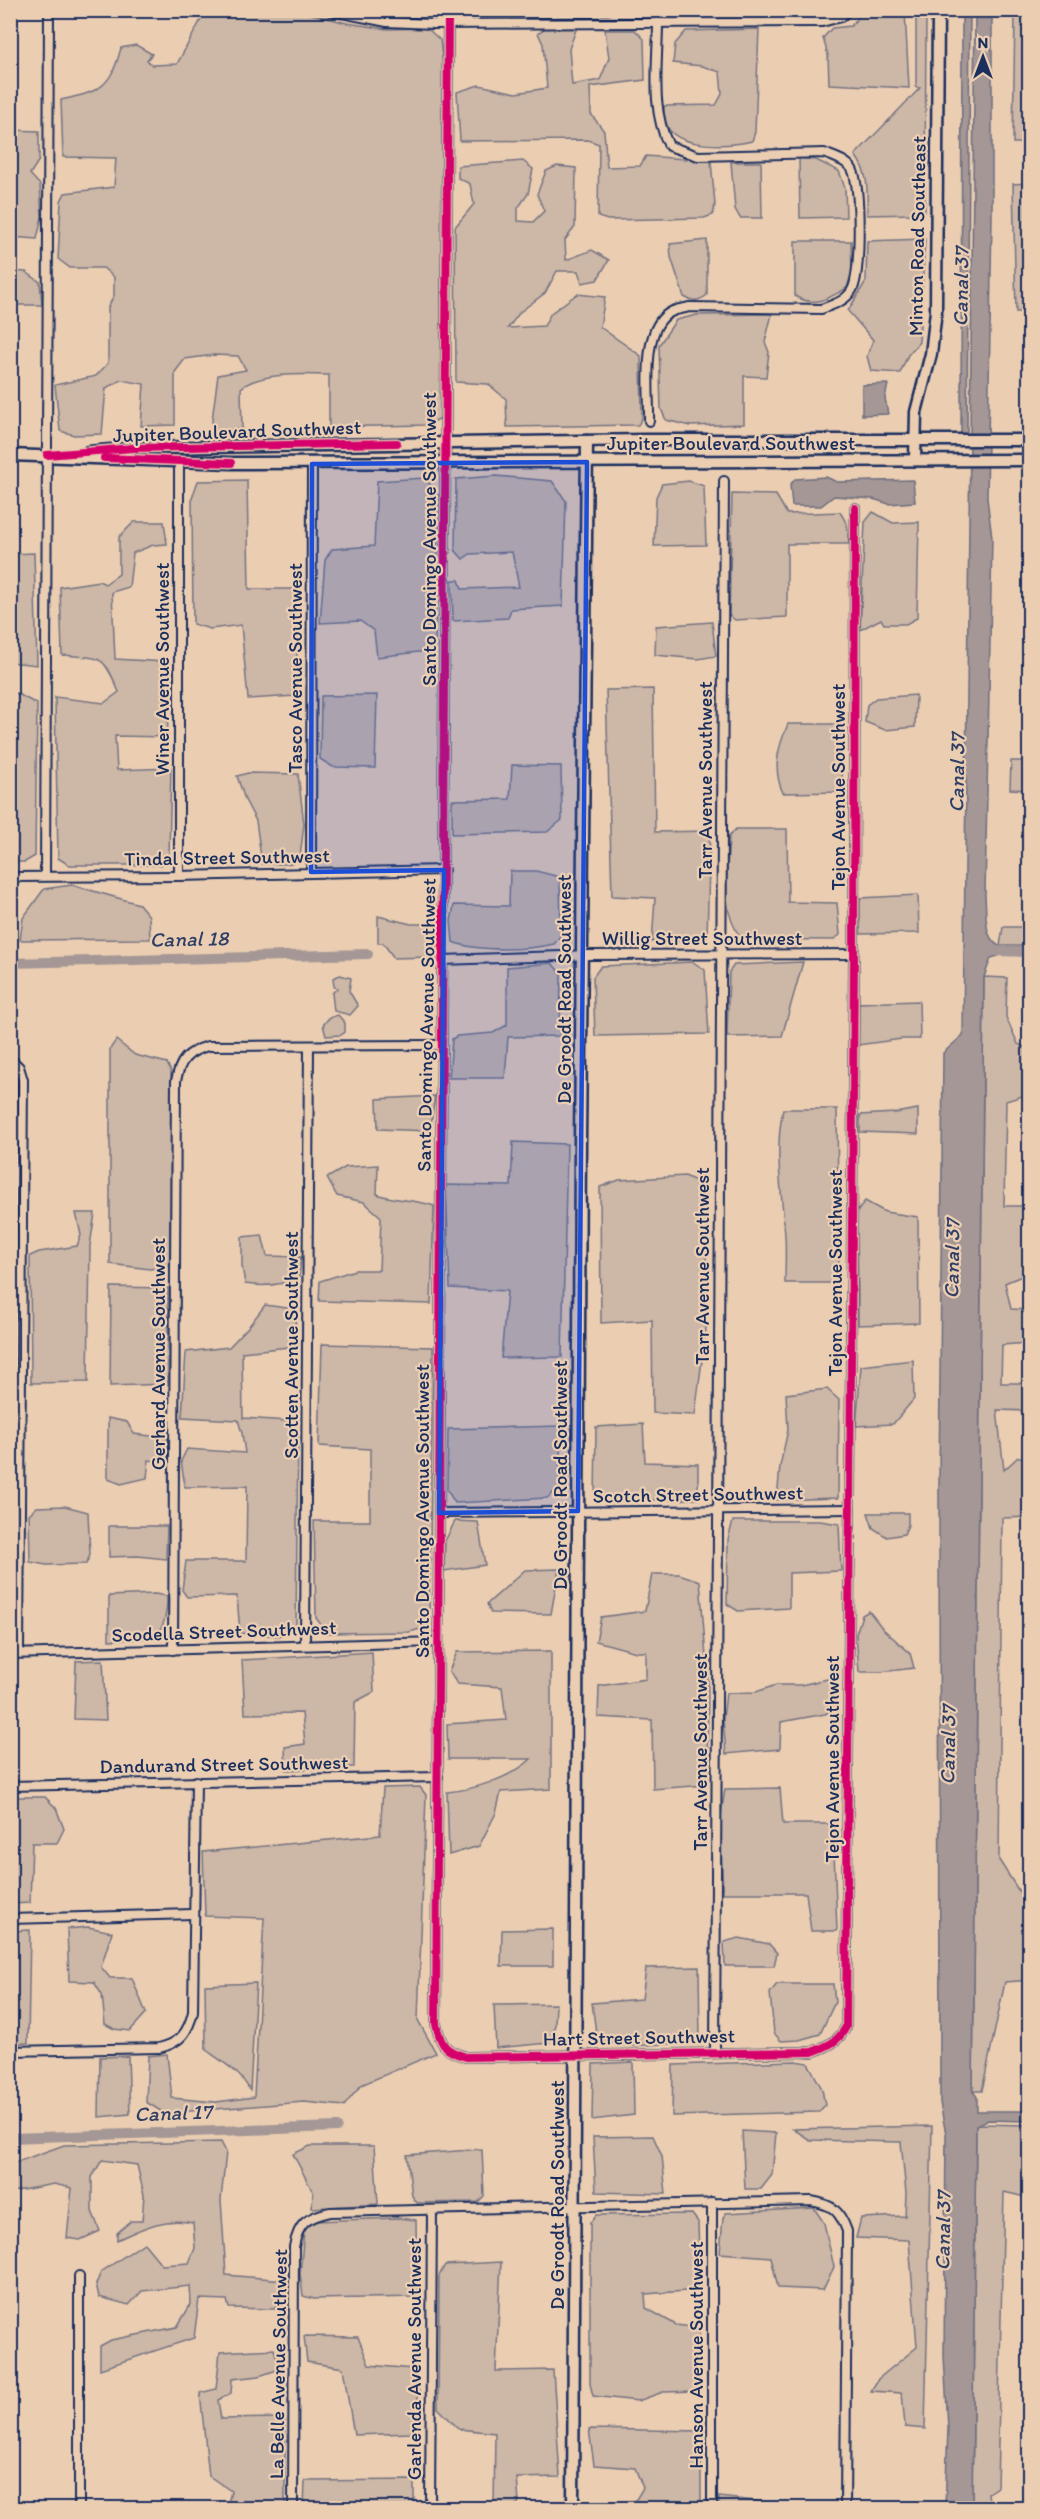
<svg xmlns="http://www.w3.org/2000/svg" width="1040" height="2519" viewBox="0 0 1040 2519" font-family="Itim,sans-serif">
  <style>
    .green { fill: #cdb7a6; stroke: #747382; stroke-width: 1.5 }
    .water { fill: #a49795; stroke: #6d6d7f; stroke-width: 1.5 }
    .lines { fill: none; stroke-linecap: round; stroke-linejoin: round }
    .canal { stroke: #a49795; stroke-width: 10 }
    .street-casing { stroke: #1b2f5e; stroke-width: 12 }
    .secondary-casing { stroke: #1b2f5e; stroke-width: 15 }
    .street { stroke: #ebceb2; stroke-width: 8 }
    .secondary { stroke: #ebceb2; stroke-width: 10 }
    .cycleway-casing { stroke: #ebceb2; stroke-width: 11 }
    .cycleway { stroke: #d6006c; stroke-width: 8 }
    .marked { fill: #1d4ed8; fill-opacity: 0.2; stroke: #1d4ed8; stroke-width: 4.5; stroke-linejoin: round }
    .labels { text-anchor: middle; stroke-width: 4.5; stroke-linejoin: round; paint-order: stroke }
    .street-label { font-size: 20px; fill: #1b2f5e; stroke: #ebceb2 }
    .water-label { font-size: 21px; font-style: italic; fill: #303f66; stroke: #ebceb2 }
  </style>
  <rect width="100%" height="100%" fill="#ebceb2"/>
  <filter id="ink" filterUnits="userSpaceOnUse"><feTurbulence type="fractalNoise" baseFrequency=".0167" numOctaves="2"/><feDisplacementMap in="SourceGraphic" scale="12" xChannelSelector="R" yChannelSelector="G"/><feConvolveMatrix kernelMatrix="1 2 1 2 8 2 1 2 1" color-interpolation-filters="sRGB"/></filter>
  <g filter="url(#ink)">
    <!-- green -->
    <g class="green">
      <path d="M214 11H299L347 23 387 29 427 28 440 40 443 63 441 418 427 425 329 427V375C304 374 260 372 241 388L242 429 213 432 212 420 218 375 246 370 238 356 214 355 185 359 175 372V425L141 426 144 384 121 380 106 388 102 434 74 435 60 431 55 385 96 376 108 363V307L114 295V277L103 268H70L58 259 61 201 65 193 114 187 116 158 63 157 61 100C100 91 110 89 121 48L136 45 152 54 147 60 152 65 177 64 203 16Z"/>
      <path d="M510 11 627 10V11L608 15H522Z"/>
      <path d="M863 11H905L909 88 829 84 828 55 823 38 832 28 851 26Z"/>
      <path d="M916 11H926L925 210 918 214 867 215C867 191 870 175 855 155L920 88 916 87Z"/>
      <path d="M1015 11H1029V143H1013Z"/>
      <path d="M547 27H577L569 49 572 85 600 80 609 58 605 30H635L644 39 645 80 590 87 591 114 604 131 607 167 640 166 646 156 711 161 715 205 713 215 704 218 608 220 598 217 599 144 588 140 460 141 457 92 479 85 516 93 547 88 543 44 538 33Z"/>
      <path d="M759 29 755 132 752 141C731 146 676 150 666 124 664 119 664 112 664 106L716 105 722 94 720 72 702 66 673 63 675 44 686 31Z"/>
      <path d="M10 130 39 131V160L30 174 40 185 42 217 37 239 11 237Z"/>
      <path d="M799 158 816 160 839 171 845 188 846 217 800 218Z"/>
      <path d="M523 161 533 169 528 194 518 208V221L533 222 544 211 537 194 546 171 557 166 576 168 575 227 565 240 566 260 592 250 609 260 597 280 582 283 578 271H557L545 293 520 312 508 328 544 326 551 313 577 294 605 297 600 327 641 356 642 418 638 425 507 427 506 399 488 384 456 382 455 227 474 204 470 184 458 178V166Z"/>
      <path d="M731 162H761L762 218H740L735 209Z"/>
      <path d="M1029 183V312H1016L1013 184Z"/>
      <path d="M925 239 919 342 908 355 900 373 871 371 867 356 873 340 848 311 866 281 867 241Z"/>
      <path d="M707 240V295C700 301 692 302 684 297L671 257 670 244Z"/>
      <path d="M795 241H851L852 271 847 288C829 298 815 308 795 296Z"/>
      <path d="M10 271 26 272 40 282 42 305H11Z"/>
      <path d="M772 314 765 342 769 352 766 377 744 376V424L690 426 666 420 661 409 659 345 676 320 697 315Z"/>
      <path d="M496 476 552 481 566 501 563 606 511 609 508 618 453 621 452 580H459L462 589 519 587 512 552 470 554 463 559 455 550 456 479Z"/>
      <path d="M425 478 438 495 435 650 377 657 374 631 360 621 320 623 325 560 332 549 374 546 377 481Z"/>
      <path d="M247 480 249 589H300L295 696 248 699 241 625 210 629 193 624 192 498 198 481Z"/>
      <path d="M689 481 704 486 706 545 654 546 656 497 662 484Z"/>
      <path d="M732 494 776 495 787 514 840 512 847 524 849 544H787V617L735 620 729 615Z"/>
      <path d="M873 512 893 523 919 522 917 618 906 624H884L881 619 860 630 865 522Z"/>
      <path d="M134 522H164L167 544 153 545 133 553 129 587 112 592 115 659 166 662 168 737 115 736 117 770 171 768 169 856 161 865H69L58 858 55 697 104 703 119 692C102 652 102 659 62 655L60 587 99 581 105 584 119 574V537Z"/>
      <path d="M34 553 37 665 10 662 11 554Z"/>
      <path d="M712 622 716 656 698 659 655 655 656 626Z"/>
      <path d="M653 689 655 832 710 831 707 937 693 942H652L655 898 612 896 606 690Z"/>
      <path d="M10 693H16L37 704 35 856 25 862H11Z"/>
      <path d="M377 695 375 768 333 767 320 759 321 696Z"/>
      <path d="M916 695 915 727 885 730 865 722 867 705 876 698Z"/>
      <path d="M788 724H840L843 792 783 793C772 769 778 747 788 724Z"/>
      <path d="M1011 761H1029V790L1010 789Z"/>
      <path d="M512 765 561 766 562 820 547 832 452 834V800L510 799Z"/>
      <path d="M248 773 298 774 304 824 300 857 290 864H262L256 821 245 800 237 776Z"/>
      <path d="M736 829H787L788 902 837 903 840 935 833 940 742 939C719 912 728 870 729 836Z"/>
      <path d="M510 871H536L560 877 561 935 554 944C528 950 478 952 453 942L451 921 454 905 509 906Z"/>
      <path d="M72 885 139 904 149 916 150 939 20 940 23 918 44 889Z"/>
      <path d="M918 895 919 933 860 934V898Z"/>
      <path d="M378 916 411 924H426L434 934 430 957 394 958 383 943H378Z"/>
      <path d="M1003 927H1029V946H1000Z"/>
      <path d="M693 962 705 970 709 1034 595 1036 593 977 601 966Z"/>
      <path d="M803 962 782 1036 727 1037 729 972 734 965Z"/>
      <path d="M552 963 561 974 560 1036 508 1037 505 1078H449L452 1039 457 1036 493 1033 507 1025V967Z"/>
      <path d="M340 975 351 978 349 991 358 1006 350 1015 334 1011 332 993 338 988 334 987 333 978Z"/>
      <path d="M984 977 1007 978 1006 1017 1018 1044 1030 1050 1029 1094 1006 1101 1004 1206H1029V1273L1005 1283 1011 1309 1029 1310V1343L1002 1345 1001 1383H1029V1411L997 1410 1004 1470 1018 1457H1029V1517L1002 1518 999 1860 1029 1907 1030 1980 1005 1982 982 2091H973Z"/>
      <path d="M919 1001 920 1039H902L858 1045 857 1003Z"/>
      <path d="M338 1015 345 1023V1032L341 1035 326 1036 323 1025 329 1018Z"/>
      <path d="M116 1040 135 1055 167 1063 171 1072 170 1266 150 1269 110 1264V1049Z"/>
      <path d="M11 1070 16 1079 18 1165H11Z"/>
      <path d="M435 1096 430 1131 378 1129 377 1099Z"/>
      <path d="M783 1109H837L839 1283H785C785 1267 786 1251 785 1236 782 1192 774 1152 783 1109Z"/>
      <path d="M918 1109V1134L860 1132V1115L895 1113Z"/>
      <path d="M513 1142 567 1144 562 1357 501 1358 507 1291 450 1288 446 1185 511 1186Z"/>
      <path d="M378 1165 377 1194C395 1201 414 1199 434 1206L431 1304 319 1301 320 1281 355 1270H379L381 1217 364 1202 337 1196 327 1178 346 1167Z"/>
      <path d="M685 1176 706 1186V1329L695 1415 653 1413 652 1320 601 1323 600 1187 619 1180Z"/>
      <path d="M865 1201 885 1212 918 1217 919 1323 858 1325 857 1212Z"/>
      <path d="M76 1213H95L90 1246 88 1382 31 1383 30 1256 39 1252 77 1246 81 1235Z"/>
      <path d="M262 1235 267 1256 301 1257 299 1277C283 1285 263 1287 245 1284L242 1266V1237Z"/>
      <path d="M111 1287 168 1288V1384L110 1386Z"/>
      <path d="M265 1305 294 1309 298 1346 242 1352 243 1418 288 1421 298 1430 296 1627 279 1636 240 1633 237 1596 187 1597 182 1590 186 1561H246L247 1486 185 1487 181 1461 187 1449 245 1453 242 1433 238 1420 182 1417 186 1352 229 1347 249 1326Z"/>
      <path d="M322 1344 433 1347 429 1627 409 1632 327 1633 316 1618 314 1521H370V1449L319 1446Z"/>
      <path d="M913 1360 914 1399 893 1424 856 1426 861 1366Z"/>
      <path d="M827 1389 839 1400 838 1498 777 1500 780 1466 788 1430 786 1394Z"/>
      <path d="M108 1418 127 1422 134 1434 168 1438V1463L149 1460 147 1478 121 1484 108 1479Z"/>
      <path d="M643 1424 645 1462 698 1464V1499L604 1501 595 1498 596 1427Z"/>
      <path d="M561 1426 559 1488 547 1498 455 1503 447 1490 448 1429Z"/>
      <path d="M65 1506 88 1512 90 1555 86 1564 46 1565 30 1562 29 1514 37 1507Z"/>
      <path d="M868 1513H908V1525L904 1534 887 1537 873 1528Z"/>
      <path d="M455 1521 478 1522 485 1565 444 1571 445 1541Z"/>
      <path d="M733 1521H820L839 1524 841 1571 789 1573V1608L738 1611 727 1604 728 1539Z"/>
      <path d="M109 1526H167L166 1559 137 1556 109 1557Z"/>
      <path d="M559 1569 551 1614 491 1613 487 1604 525 1570Z"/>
      <path d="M652 1574H679L700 1581 708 1682 707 1785 653 1789 652 1720 598 1717 599 1686 646 1679V1652H636L596 1641 601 1617 645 1611Z"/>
      <path d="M155 1594 167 1596C167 1645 149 1638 109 1640V1596Z"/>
      <path d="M869 1611 883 1629 910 1653 914 1668 880 1672H859L856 1634 862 1615Z"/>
      <path d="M551 1651V1789L501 1792 496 1813 479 1846 449 1855 447 1792C473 1790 511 1778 531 1759H448L447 1724 506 1720 502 1687 457 1684 449 1671 457 1652Z"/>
      <path d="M372 1652 374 1692 355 1702 354 1767 286 1770 285 1747 305 1744 302 1713 245 1714 242 1660Z"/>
      <path d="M103 1660 106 1720 74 1719 76 1661Z"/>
      <path d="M832 1678 836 1708 825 1714 781 1722 780 1749 726 1754 723 1719 726 1693 756 1692 776 1685H801Z"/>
      <path d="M420 1787 426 1795 418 2020 436 2053 361 2085 344 2106 304 2102 164 2113 146 2102 148 2056 167 2054 172 2098 216 2102 254 2097 264 1918 205 1916 203 1852 380 1835 383 1788Z"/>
      <path d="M780 1788 783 1824H833L837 1931H811L806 1893H723L720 1822 725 1789Z"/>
      <path d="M10 1797H45L56 1808 64 1829 57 1843H32L30 1903 11 1904Z"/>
      <path d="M88 1927 112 1932 101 1967 110 1978H132L146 2013 130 2031 114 2029 105 2024 102 1995 94 1982 69 1981 67 1929Z"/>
      <path d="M553 1929V1966H501L502 1930Z"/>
      <path d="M30 1930 28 2043 11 2044V1931Z"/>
      <path d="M739 1938 769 1944 777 1953 774 1966H725L724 1942Z"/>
      <path d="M699 1967 700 2042 630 2046 597 2040 592 2003 642 1999 646 1968Z"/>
      <path d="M256 1983 250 2091C242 2073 223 2062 206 2050L205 1985Z"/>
      <path d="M777 1984H833L835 2002 820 2034 799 2040 781 2041 774 2033 770 1993Z"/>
      <path d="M556 2004 555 2025 549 2043 496 2048 494 2005Z"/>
      <path d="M128 2056 130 2114 99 2117 100 2057Z"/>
      <path d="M795 2061 808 2063 822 2089 825 2105 819 2112 672 2116 673 2065Z"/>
      <path d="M633 2062 634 2115 592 2120 593 2064Z"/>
      <path d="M976 2124 1029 2125V2198L1004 2192 997 2487 988 2493 990 2508H972Z"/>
      <path d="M932 2126 925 2429 905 2427 902 2393 871 2391 878 2379 917 2347 909 2240 856 2238 861 2218 905 2216 906 2193 901 2142 810 2140 793 2129Z"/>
      <path d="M742 2131 776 2133 772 2175 761 2189H745Z"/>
      <path d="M653 2136 662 2156 666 2194 596 2192 593 2137Z"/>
      <path d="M221 2142 226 2152 221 2200 226 2275 283 2280 275 2309 229 2308 227 2300 199 2299 194 2338 100 2369V2346L111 2340 177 2327 191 2304 190 2286 142 2291 129 2305 99 2297 96 2284 101 2272 144 2243 162 2265 189 2263 195 2248 193 2223C163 2217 143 2228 117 2240V2233L131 2221H142L144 2195 137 2165 102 2160 92 2177V2211L100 2231 80 2240 67 2238 72 2188 54 2184 11 2192V2164L64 2145Z"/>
      <path d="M310 2146H374L378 2204 312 2208 313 2192 293 2154Z"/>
      <path d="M482 2149 484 2196 478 2202 417 2203 412 2196 407 2155Z"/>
      <path d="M814 2208 824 2223 834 2267 823 2290 778 2288 771 2257 720 2253 723 2218 726 2213Z"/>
      <path d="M692 2214 698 2222 700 2290 645 2294 646 2308 676 2325 699 2328 697 2391 663 2392 638 2401 593 2396 590 2384V2223L596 2215Z"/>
      <path d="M398 2218 416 2220 417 2297 314 2299 303 2296 300 2274 304 2230 315 2221Z"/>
      <path d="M501 2262 496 2371 553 2370 560 2477 517 2478 519 2502 513 2508H474L494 2507 495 2433 459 2429 438 2408 439 2276 445 2265Z"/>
      <path d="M304 2336 358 2337 369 2365 413 2369 419 2392 411 2433 354 2435 343 2368 307 2362Z"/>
      <path d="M274 2349 280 2369 259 2376 232 2379 231 2393 218 2400 221 2419 285 2418V2508H227L231 2491 209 2476 200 2393 216 2389 220 2352Z"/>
      <path d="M589 2429 701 2431V2508H594V2506L635 2501 643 2488 635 2468 594 2465Z"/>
      <path d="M414 2480V2508H304L305 2481Z"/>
      <path d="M719 2497 817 2508H719Z"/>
    </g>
    <!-- water -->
    <g class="water">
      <path d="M970 10 967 434H961L962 11Z"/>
      <path d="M992 10V217L987 498 992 538 985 896C987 918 982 941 1005 949L1001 955 991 958 984 977 973 2091 977 2097V2111H1029L1030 2121 988 2120 976 2125 972 2508H945L948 2428 944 2356 946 2134 940 2103 939 1485 943 1053 963 1035 975 11Z"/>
      <path d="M888 384 885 398 888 414 862 415V385Z"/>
      <path d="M826 477 837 482 913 480 915 502 889 504 873 499 834 496 821 506H792L790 485 795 479Z"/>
    </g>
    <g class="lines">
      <!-- canal -->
      <g class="canal">
        <path d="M991 951 1030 952"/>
        <path d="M10 963 368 954"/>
        <path d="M10 2138 337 2127"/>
      </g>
      <defs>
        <g id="street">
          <path d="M327 10 387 22 434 24 822 22 841 17 848 10"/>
          <path d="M448 10 436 2024C441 2046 445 2051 466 2057L812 2052C828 2046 838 2042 846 2027L854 960 855 508"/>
          <path d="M649 421C650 392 640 327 671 312 676 309 683 309 689 307L821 309C832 305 845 302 852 290 861 276 861 183 852 169 846 160 833 157 824 153L698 156 669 146C650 109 658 63 658 22"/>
          <path d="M179 463V876"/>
          <path d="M311 872 312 464"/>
          <path d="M45 876 49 10"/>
          <path d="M10 877 179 876 444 870"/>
          <path d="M442 960 591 955 854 954"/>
          <path d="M10 1058 19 1067 23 1080 19 1653"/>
          <path d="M439 1513 850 1509"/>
          <path d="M305 1644 309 1046"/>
          <path d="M173 1650 176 1081C180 1060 187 1052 208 1046L441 1045"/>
          <path d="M10 1654 438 1642"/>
          <path d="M10 1786 438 1777"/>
          <path d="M10 1919 193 1914"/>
          <path d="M10 2051 159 2048C180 2043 188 2033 193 2012L196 1781"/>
          <path d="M715 2052 724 481"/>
          <path d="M79 2508V2276"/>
          <path d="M293 2508 294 2247C298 2223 307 2217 330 2212L811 2201C832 2205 839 2209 847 2231L845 2508"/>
          <path d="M430 2508 432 2210"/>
          <path d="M712 2508V2202"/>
        </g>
        <g id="secondary">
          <path d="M88 452 133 448 644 440H1030"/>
          <path d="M10 455 231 463 1030 460"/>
          <path d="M915 459 916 412 931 354 936 311 938 10"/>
          <path d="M573 2508 580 1144 587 441"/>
        </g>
      </defs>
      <!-- street casing -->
      <use href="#street" class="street-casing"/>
      <!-- secondary casing -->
      <use href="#secondary" class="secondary-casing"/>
      <!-- street -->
      <use href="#street" class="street"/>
      <!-- secondary -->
      <use href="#secondary" class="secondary"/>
      <defs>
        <g id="cycleway">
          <path d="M448 10 436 2024C441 2046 445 2051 466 2057L812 2052C828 2046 838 2042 846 2027L854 960 855 508"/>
          <path d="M47 455 133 448 397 443"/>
          <path d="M104 458 231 463"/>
        </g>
      </defs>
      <!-- cycleway casing -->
      <use href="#cycleway" class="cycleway-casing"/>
      <!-- cycleway -->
      <use href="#cycleway" class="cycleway"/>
    </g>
  </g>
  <!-- marked area -->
  <path class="marked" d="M587 462 578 1511 439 1513 444 870 311 872 312 464Z"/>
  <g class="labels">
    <!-- street labels -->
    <g class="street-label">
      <text transform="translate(917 236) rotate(-89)" y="7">Minton Road Southeast</text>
      <text transform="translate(237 431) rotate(-2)" y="7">Jupiter Boulevard Southwest</text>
      <text x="731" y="450">Jupiter Boulevard Southwest</text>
      <text transform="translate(429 539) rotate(-90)" y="7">Santo Domingo Avenue Southwest</text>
      <text transform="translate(295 668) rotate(-90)" y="7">Tasco Avenue Southwest</text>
      <text transform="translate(162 669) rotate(-90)" y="7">Winer Avenue Southwest</text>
      <text transform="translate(705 780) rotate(-90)" y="7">Tarr Avenue Southwest</text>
      <text transform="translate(838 787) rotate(-90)" y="7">Tejon Avenue Southwest</text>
      <text transform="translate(227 857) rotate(-1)" y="7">Tindal Street Southwest</text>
      <text x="702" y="945">Willig Street Southwest</text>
      <text transform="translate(564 989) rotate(-90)" y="7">De Groodt Road Southwest</text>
      <text transform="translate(426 1025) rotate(-89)" y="7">Santo Domingo Avenue Southwest</text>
      <text transform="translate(702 1266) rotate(-90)" y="7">Tarr Avenue Southwest</text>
      <text transform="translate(835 1273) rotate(-90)" y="7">Tejon Avenue Southwest</text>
      <text transform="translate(291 1345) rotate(-90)" y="7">Scotten Avenue Southwest</text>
      <text transform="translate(158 1354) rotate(-90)" y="7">Gerhard Avenue Southwest</text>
      <text transform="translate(560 1475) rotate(-90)" y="7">De Groodt Road Southwest</text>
      <text transform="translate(698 1494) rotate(-1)" y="7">Scotch Street Southwest</text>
      <text transform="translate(422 1511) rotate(-90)" y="7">Santo Domingo Avenue Southwest</text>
      <text transform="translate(224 1631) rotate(-2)" y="7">Scodella Street Southwest</text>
      <text transform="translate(700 1752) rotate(-90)" y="7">Tarr Avenue Southwest</text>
      <text transform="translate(832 1759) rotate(-90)" y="7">Tejon Avenue Southwest</text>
      <text transform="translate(224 1764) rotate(-1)" y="7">Dandurand Street Southwest</text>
      <text transform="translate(639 2037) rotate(-1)" y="7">Hart Street Southwest</text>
      <text transform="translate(557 2195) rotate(-90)" y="7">De Groodt Road Southwest</text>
      <text transform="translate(696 2355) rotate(-90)" y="7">Hanson Avenue Southwest</text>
      <text transform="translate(414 2359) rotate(-90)" y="7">Garlenda Avenue Southwest</text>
      <text transform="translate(278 2364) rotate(-89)" y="7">La Belle Avenue Southwest</text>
    </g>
    <!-- water labels -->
    <g class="water-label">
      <text transform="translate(961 287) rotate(-89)" y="7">Canal 37</text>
      <text transform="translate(957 773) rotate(-89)" y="7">Canal 37</text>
      <text transform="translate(189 939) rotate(-1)" y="7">Canal 18</text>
      <text transform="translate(952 1259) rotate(-89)" y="7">Canal 37</text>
      <text transform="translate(948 1745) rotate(-89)" y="7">Canal 37</text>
      <text transform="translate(173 2113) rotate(-2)" y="7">Canal 17</text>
      <text transform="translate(943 2231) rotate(-89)" y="7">Canal 37</text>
    </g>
  </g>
  <!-- margin -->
  <rect width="1040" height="2519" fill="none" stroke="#ebceb2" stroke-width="36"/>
  <rect x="18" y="18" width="1004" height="2483" fill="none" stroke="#1b2f5e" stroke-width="2" filter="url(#ink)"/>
  <!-- north arrow -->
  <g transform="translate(983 57)" stroke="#ebceb2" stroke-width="4.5" paint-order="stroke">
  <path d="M0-4.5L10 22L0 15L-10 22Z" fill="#1b2f5e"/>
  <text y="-9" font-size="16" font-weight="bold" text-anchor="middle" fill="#1b2f5e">N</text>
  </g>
</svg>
